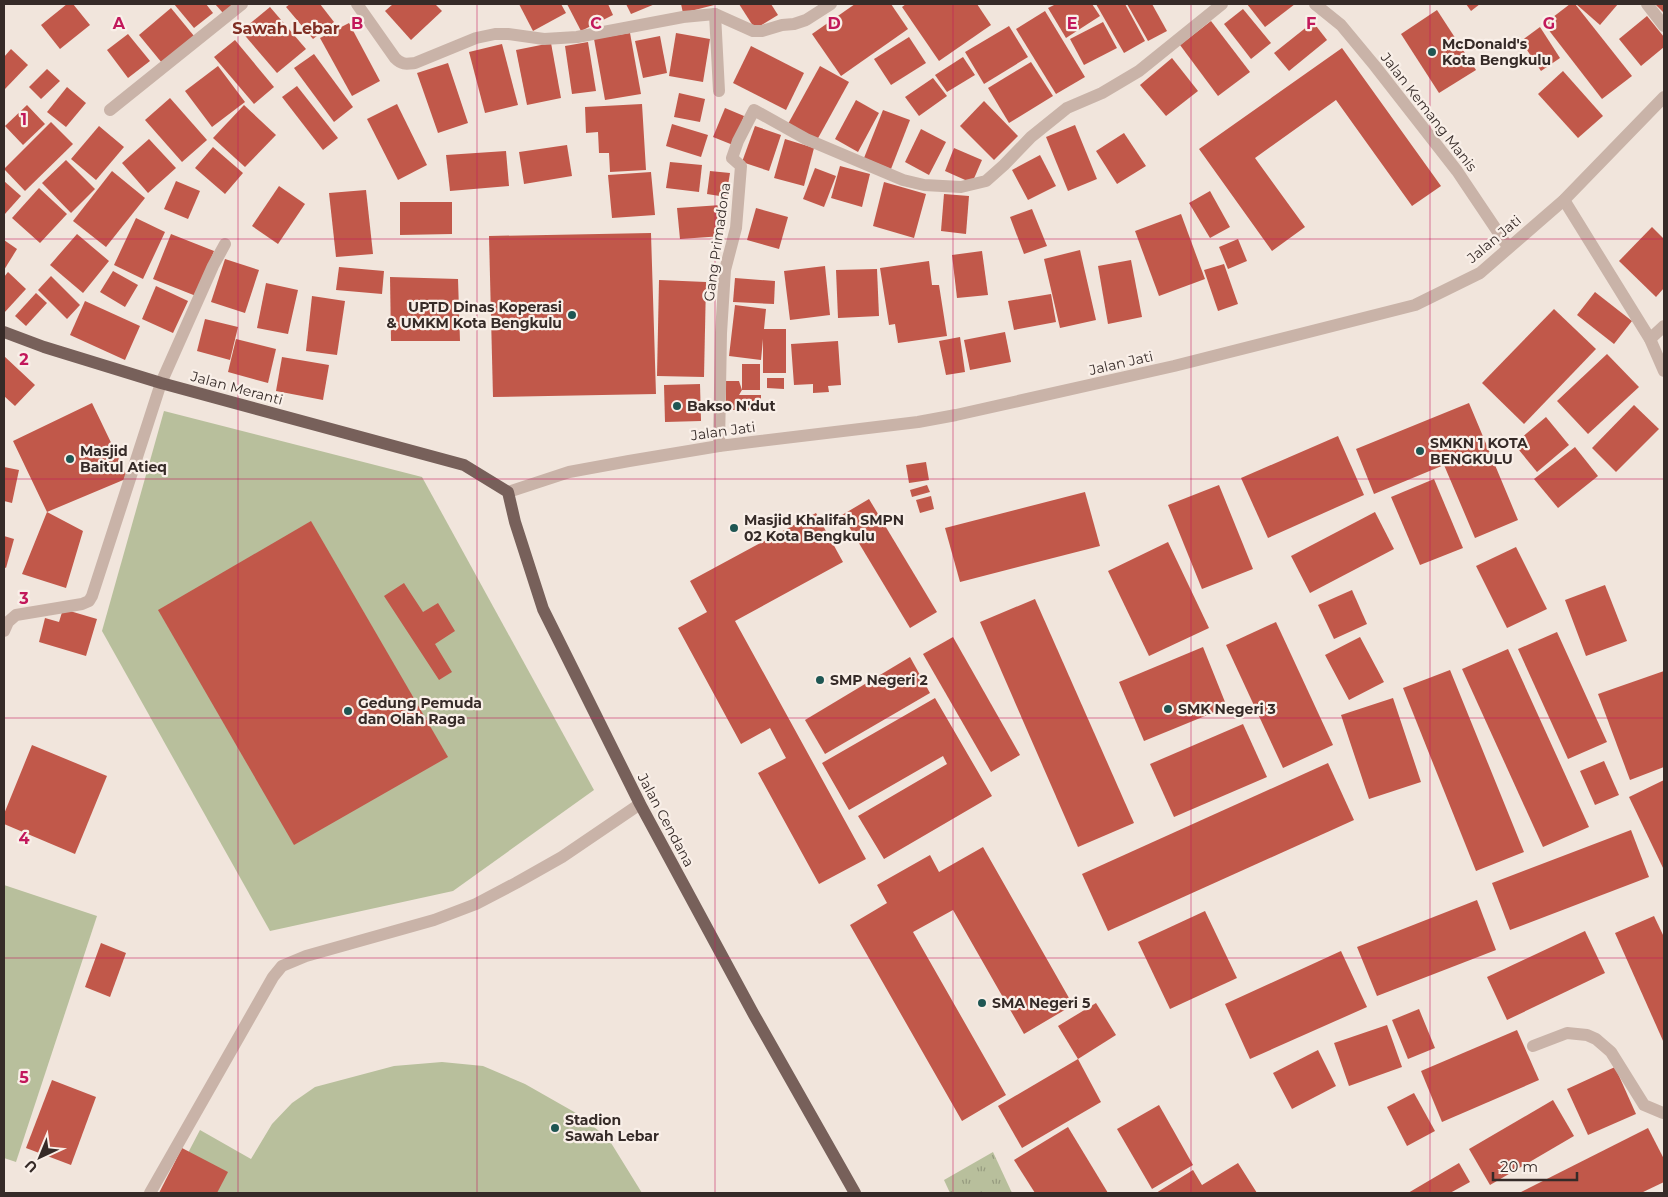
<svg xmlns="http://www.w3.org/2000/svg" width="1668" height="1197" viewBox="0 0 1668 1197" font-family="Montserrat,sans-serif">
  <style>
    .green { fill: #b8bf9c }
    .park { fill: url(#park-tufts) }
    .building { fill: #c1584a }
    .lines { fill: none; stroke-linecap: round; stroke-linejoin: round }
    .minor { stroke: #c9b3a8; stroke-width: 12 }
    .tertiary { stroke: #c9b3a8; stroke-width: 12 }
    .primary { stroke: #77605a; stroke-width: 12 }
    .grid { fill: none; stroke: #c2185b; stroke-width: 1; stroke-opacity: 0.55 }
    .poi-dot { fill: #1f5653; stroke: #f9efe8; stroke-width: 2 }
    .labels { text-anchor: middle; stroke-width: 4.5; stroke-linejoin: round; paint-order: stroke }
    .poi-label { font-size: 14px; font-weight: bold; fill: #362b28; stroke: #f9efe8; text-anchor: start }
    .street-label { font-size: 14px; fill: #362b28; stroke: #f9efe8 }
    .quarter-label { font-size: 16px; font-weight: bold; fill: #812f24; stroke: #f9efe8 }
    .grid-label { font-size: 16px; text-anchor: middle; font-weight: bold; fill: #c2185b; stroke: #f9efe8; stroke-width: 4.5; stroke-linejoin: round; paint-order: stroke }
  </style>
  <defs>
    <pattern id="park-tufts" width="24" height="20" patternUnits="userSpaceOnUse" patternTransform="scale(1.25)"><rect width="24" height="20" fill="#b8bf9c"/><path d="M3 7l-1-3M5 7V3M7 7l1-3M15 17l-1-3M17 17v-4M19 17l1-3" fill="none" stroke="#969b7f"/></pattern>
  </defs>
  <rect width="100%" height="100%" fill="#f1e5dc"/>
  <!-- green -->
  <g class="green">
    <path d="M164 411 422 477 594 790 453 891 270 931 102 631Z"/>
    <path d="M4 885 97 916 16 1162 4 1158Z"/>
    <path d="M442 1062 483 1066 525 1084 576 1113 608 1138 642 1193H167L200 1130 251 1159 272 1124 292 1103 315 1087 394 1066Z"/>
  </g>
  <!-- park -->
  <path class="park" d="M993 1152 1012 1193H950L944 1180Z"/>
  <!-- building -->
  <g class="building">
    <path d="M67 4H73L90 25 60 49 41 25Z"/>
    <path d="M174 4H206L213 13 194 28Z"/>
    <path d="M215 4H233L223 13Z"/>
    <path d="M290 4H320L334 22 313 39 286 7Z"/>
    <path d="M393 4H435L442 11 411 40 385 11Z"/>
    <path d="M519 4H561L566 13 533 31Z"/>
    <path d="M567 4H608L613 15 581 31Z"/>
    <path d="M626 4H655L631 14Z"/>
    <path d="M681 4H718L683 13Z"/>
    <path d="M739 4H771L778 15 755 29Z"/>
    <path d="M855 4H891L908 29 841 76 812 34Z"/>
    <path d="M906 4H977L991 25 939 61 902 7Z"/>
    <path d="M1056 4H1092L1100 16 1066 38 1048 8Z"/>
    <path d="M1096 4H1125L1145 41 1124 53Z"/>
    <path d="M1127 4H1152L1167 31 1148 41Z"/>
    <path d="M1247 4H1295L1265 27Z"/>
    <path d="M1466 4H1480L1471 11Z"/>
    <path d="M1570 4H1575L1632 76 1602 99 1544 24Z"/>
    <path d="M1576 4H1618L1600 25Z"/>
    <path d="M1655 4H1664V13Z"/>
    <path d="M270 7 306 49 277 73 241 31Z"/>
    <path d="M171 8 194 36 162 63 139 35Z"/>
    <path d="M1243 9 1271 43 1251 59 1224 24Z"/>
    <path d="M1437 10 1476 70 1439 93 1401 34Z"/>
    <path d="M1045 11 1085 77 1056 94 1016 29Z"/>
    <path d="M1647 16 1664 37V47L1641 66 1619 39Z"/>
    <path d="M1211 21 1250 72 1218 96 1180 45Z"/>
    <path d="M1103 22 1117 48 1084 65 1070 39Z"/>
    <path d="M1313 22 1327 40 1289 71 1274 53Z"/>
    <path d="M349 23 380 81 352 96 320 38Z"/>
    <path d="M1009 26 1028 57 984 84 965 52Z"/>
    <path d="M1540 27 1560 58 1541 71 1521 41Z"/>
    <path d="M630 33 641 94 605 100 594 39Z"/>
    <path d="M676 33 710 39 703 82 669 76Z"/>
    <path d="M128 34 150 61 128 78 107 50Z"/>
    <path d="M660 36 667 73 643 78 635 41Z"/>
    <path d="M909 37 926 63 891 85 874 59Z"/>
    <path d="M235 40 274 87 254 104 214 57Z"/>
    <path d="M588 42 596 91 572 94 565 46Z"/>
    <path d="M551 43 561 98 527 105 516 50Z"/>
    <path d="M502 44 518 105 485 113 469 52Z"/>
    <path d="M751 46 804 73 786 110 733 83Z"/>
    <path d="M1342 48 1441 186 1412 206 1336 100 1255 158 1305 227 1272 251 1199 149Z"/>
    <path d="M11 49 28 65 4 90V57Z"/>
    <path d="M314 54 353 107 334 122 294 68Z"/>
    <path d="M963 57 975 75 947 92 935 75Z"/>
    <path d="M1172 58 1198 91 1166 116 1140 85Z"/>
    <path d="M1031 62 1053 96 1009 123 988 88Z"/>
    <path d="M448 63 468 123 438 133 417 73Z"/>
    <path d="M218 66 245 102 212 127 185 91Z"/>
    <path d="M820 66 849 82 817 140 788 124Z"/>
    <path d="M47 69 60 81 41 99 29 87Z"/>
    <path d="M1563 71 1603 116 1578 138 1538 94Z"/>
    <path d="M933 78 947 96 919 116 905 97Z"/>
    <path d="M297 86 338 138 323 150 282 97Z"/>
    <path d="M67 87 86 103 66 127 47 112Z"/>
    <path d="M679 93 705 99 700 122 674 117Z"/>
    <path d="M170 98 207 140 182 162 145 120Z"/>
    <path d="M856 100 879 113 858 152 835 139Z"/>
    <path d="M984 101 1018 136 994 160 960 126Z"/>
    <path d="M397 104 427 165 398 180 367 119Z"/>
    <path d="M642 104 646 170 610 172 609 153H599L598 132 586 133 585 107Z"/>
    <path d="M27 105 45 124 23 145 5 126Z"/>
    <path d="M244 105 276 135 245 167 213 138Z"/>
    <path d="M725 108 744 116 733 145 713 137Z"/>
    <path d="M883 110 910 120 891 169 864 158Z"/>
    <path d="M51 122 73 144 25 191 4 169Z"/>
    <path d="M672 124 708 135 701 157 666 146Z"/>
    <path d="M1075 125 1097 179 1068 191 1046 137Z"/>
    <path d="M99 126 124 147 96 180 71 159Z"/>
    <path d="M755 126 781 135 769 171 742 162Z"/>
    <path d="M921 129 946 142 929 175 905 162Z"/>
    <path d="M1124 133 1146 166 1117 184 1096 151Z"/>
    <path d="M149 139 176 168 148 193 122 163Z"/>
    <path d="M785 139 814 148 804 186 774 178Z"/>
    <path d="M567 145 572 176 524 184 519 152Z"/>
    <path d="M213 147 243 173 225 194 195 168Z"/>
    <path d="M954 148 982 160 972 183 945 171Z"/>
    <path d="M506 151 509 186 450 191 446 155Z"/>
    <path d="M1040 155 1056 186 1028 200 1012 170Z"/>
    <path d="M66 160 95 189 71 213 42 183Z"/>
    <path d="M670 162 702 165 699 192 666 188Z"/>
    <path d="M840 166 870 174 862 207 831 198Z"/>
    <path d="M815 168 836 176 824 207 803 199Z"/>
    <path d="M112 171 145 198 106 247 73 221Z"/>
    <path d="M710 171 730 173 726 197 707 194Z"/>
    <path d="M651 172 655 215 612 218 608 175Z"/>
    <path d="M4 181 21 196 4 215Z"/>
    <path d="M176 181 200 191 188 219 164 209Z"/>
    <path d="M884 182 926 194 914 238 873 226Z"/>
    <path d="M279 186 305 204 278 244 252 226Z"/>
    <path d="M39 188 67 214 40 243 12 218Z"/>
    <path d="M366 190 373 254 336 257 329 193Z"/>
    <path d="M1210 191 1230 227 1210 238 1189 203Z"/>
    <path d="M944 194 969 196 966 234 941 231Z"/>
    <path d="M400 202H452V234L400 235Z"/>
    <path d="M721 205 723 236 680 239 677 208Z"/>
    <path d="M756 208 788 217 779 249 747 240Z"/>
    <path d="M1032 209 1047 246 1024 254 1010 217Z"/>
    <path d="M1181 214 1205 279 1159 296 1135 231Z"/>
    <path d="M136 218 165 232 143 279 114 265Z"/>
    <path d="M1652 227 1664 239V288L1656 297 1619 261Z"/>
    <path d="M651 233 656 394 493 397 489 236Z"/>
    <path d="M77 234 109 261 83 293 50 265Z"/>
    <path d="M171 234 214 251 196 296 153 279Z"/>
    <path d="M1238 239 1247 261 1228 269 1219 247Z"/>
    <path d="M4 240 17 249 4 270Z"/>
    <path d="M1080 250 1096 320 1060 328 1044 259Z"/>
    <path d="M982 251 988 295 957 298 952 255Z"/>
    <path d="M225 259 259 270 245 313 211 302Z"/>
    <path d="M1131 260 1142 317 1108 324 1098 266Z"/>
    <path d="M929 261 932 285H939L947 336 898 343 895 324 889 325 880 268Z"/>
    <path d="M1224 264 1238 304 1218 311 1204 270Z"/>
    <path d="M825 266 830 315 790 320 784 271Z"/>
    <path d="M339 267 384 271 382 294 336 290Z"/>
    <path d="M877 269 879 316 838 318 836 270Z"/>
    <path d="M113 271 138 285 125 307 100 292Z"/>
    <path d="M8 272 26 289 4 313V277Z"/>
    <path d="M51 276 80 305 67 319 38 290Z"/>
    <path d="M390 277 458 279 460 341H391Z"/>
    <path d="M735 278 775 281 774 304 733 302Z"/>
    <path d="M659 280 706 282 704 377 657 376Z"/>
    <path d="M266 283 298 290 288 334 257 328Z"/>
    <path d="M156 286 188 301 173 333 142 319Z"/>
    <path d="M1595 292 1632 321 1614 344 1577 315Z"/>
    <path d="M36 293 47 303 26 326 15 316Z"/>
    <path d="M1051 294 1056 322 1014 330 1008 301Z"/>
    <path d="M312 296 345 301 337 355 306 351Z"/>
    <path d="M85 301 140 326 125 360 70 335Z"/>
    <path d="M735 305 766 309 764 329H786V373H763V339L761 360 729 356Z"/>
    <path d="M1554 309 1596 349 1524 424 1482 383Z"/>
    <path d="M205 319 238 327 230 360 197 351Z"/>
    <path d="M1005 332 1011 362 970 370 964 340Z"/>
    <path d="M960 337 965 372 946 375 939 341Z"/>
    <path d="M236 339 276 349 268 383 228 372Z"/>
    <path d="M838 341 841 385 828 386 829 392 813 393V384L794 385 791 344Z"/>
    <path d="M1607 354 1639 387 1588 434 1557 401Z"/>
    <path d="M4 356 35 385 15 406 4 396Z"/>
    <path d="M282 357 329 365 323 400 276 391Z"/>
    <path d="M742 364H760V390H742L739 395H761V410H726V381H739L742 390Z"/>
    <path d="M767 378H784V389L767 388Z"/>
    <path d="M700 384 701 421 665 422 664 385Z"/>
    <path d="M92 403 128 478 47 512 83 531 66 588 22 574 47 512 13 441Z"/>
    <path d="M1469 403 1518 520 1475 538 1444 465 1374 494 1356 449Z"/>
    <path d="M1634 405 1659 429 1616 472 1592 448Z"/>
    <path d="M1546 417 1569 445 1537 472 1514 444Z"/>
    <path d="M1338 436 1364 495 1268 538 1241 478Z"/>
    <path d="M1575 447 1598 476 1558 508 1534 479Z"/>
    <path d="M926 462 929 480 909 483 906 465Z"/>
    <path d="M4 467 19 470 12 503 4 501Z"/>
    <path d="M1434 479 1463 548 1420 565 1391 497Z"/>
    <path d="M927 485 930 492 912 497 910 490Z"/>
    <path d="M1219 485 1253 569 1202 589 1168 505Z"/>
    <path d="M1085 492 1100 546 960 582 945 528Z"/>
    <path d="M931 496 934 509 920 513 916 500Z"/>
    <path d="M869 499 937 612 910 628 842 515Z"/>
    <path d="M1375 512 1394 549 1310 593 1291 556Z"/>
    <path d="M816 513 843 562 735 621 866 859 819 884 758 773 786 758 770 728 741 744 678 628 707 612 690 581Z"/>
    <path d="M311 521 448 757 294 845 158 610Z"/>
    <path d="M4 536 14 539 6 568 4 567Z"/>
    <path d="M1168 542 1209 628 1149 656 1108 571Z"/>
    <path d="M1516 547 1547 609 1507 628 1476 566Z"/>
    <path d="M404 583 423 612 438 603 455 631 435 644 452 672 439 680 384 596Z"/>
    <path d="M1605 585 1627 641 1586 656 1565 600Z"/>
    <path d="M1352 590 1367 624 1334 639 1318 605Z"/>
    <path d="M1035 599 1134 823 1078 847 980 622Z"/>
    <path d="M63 609 97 619 86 656 39 642 45 618 59 622Z"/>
    <path d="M1276 622 1333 745 1283 768 1226 645Z"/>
    <path d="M1557 632 1607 742 1568 759 1518 649Z"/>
    <path d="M953 637 1020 755 991 772 923 654Z"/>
    <path d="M1360 637 1384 682 1349 700 1325 655Z"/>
    <path d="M1203 647 1227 707 1144 741 1119 682Z"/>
    <path d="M1508 649 1589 827 1543 847 1462 669Z"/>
    <path d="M910 657 930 693 825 754 805 720Z"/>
    <path d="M1450 670 1524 852 1476 871 1403 688Z"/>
    <path d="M1664 671V767L1630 780 1598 694Z"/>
    <path d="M935 698 992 796 884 859 858 816 947 764 943 756 849 810 822 763Z"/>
    <path d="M1393 698 1421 782 1369 799 1341 715Z"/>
    <path d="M1243 724 1267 777 1174 817 1150 764Z"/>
    <path d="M32 745 107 776 75 854 4 824V814Z"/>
    <path d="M1604 761 1619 795 1595 805 1580 771Z"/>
    <path d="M1328 763 1354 820 1108 931 1082 874Z"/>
    <path d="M1664 780V870L1629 797Z"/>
    <path d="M1631 830 1649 877 1510 930 1492 883Z"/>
    <path d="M983 847 1073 1005 1024 1034 953 910 913 932 1006 1095 962 1121 850 925 887 903 877 885 930 855 939 872Z"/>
    <path d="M1477 900 1496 950 1377 996 1357 947Z"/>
    <path d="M1205 911 1237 978 1170 1009 1138 942Z"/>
    <path d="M1654 916 1664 937V1043L1615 933Z"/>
    <path d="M1585 931 1605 973 1507 1020 1487 977Z"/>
    <path d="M101 943 126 953 110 997 85 987Z"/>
    <path d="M1341 951 1367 1007 1250 1059 1225 1004Z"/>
    <path d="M1096 1003 1116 1035 1078 1059 1058 1026Z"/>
    <path d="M1419 1009 1435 1048 1408 1059 1392 1020Z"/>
    <path d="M1387 1025 1402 1067 1349 1086 1334 1043Z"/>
    <path d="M1517 1030 1539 1080 1442 1122 1421 1071Z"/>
    <path d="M1318 1050 1336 1086 1292 1109 1273 1073Z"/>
    <path d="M1078 1059 1101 1102 1022 1148 998 1106Z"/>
    <path d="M1615 1067 1636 1114 1588 1135 1567 1089Z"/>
    <path d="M52 1080 96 1097 71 1165 26 1148Z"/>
    <path d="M1414 1093 1435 1131 1407 1146 1387 1107Z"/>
    <path d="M1553 1100 1574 1136 1490 1185 1469 1149Z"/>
    <path d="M1159 1105 1193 1165 1152 1189 1117 1129Z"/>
    <path d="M1068 1127 1108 1193H1035L1014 1160Z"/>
    <path d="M1648 1128 1664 1159V1182L1641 1193H1519Z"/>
    <path d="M182 1148 228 1172 217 1193H159Z"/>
    <path d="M1238 1163 1257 1193H1156L1193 1170 1202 1185Z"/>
    <path d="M1459 1163 1470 1182 1450 1193H1408Z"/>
  </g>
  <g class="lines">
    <!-- minor -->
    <g class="minor">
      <path d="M357 4 395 58C402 65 406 64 415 63L476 38 495 34H508L544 39 577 37 683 17 715 14 753 31H762L782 25 794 24 806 20 831 4"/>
      <path d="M1315 4 1341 25 1375 66 1457 171 1508 247"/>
      <path d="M1647 4 1664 26"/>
      <path d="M715 14 719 91"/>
      <path d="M110 110 242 4"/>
      <path d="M1564 200 1650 339 1664 371"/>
      <path d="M1650 339 1664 326"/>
      <path d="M719 446 721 333 725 270 736 228 741 166 732 158 738 141 754 110 806 139 903 180 924 185 961 187 986 181 1004 165 1031 137 1067 108 1102 93 1139 71 1222 4"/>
      <path d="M4 631 8 622 16 615 82 604 89 601 92 596 161 383 213 266 225 244"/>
      <path d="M1533 1046 1567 1033 1587 1035 1596 1039 1611 1052 1644 1105 1663 1113"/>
      <path d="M150 1193 273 977 282 966 306 956 434 920 476 904 516 883 562 857 640 804"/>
    </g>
    <!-- tertiary -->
    <path class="tertiary" d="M508 492 569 472 629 461 719 446 918 422 956 415 1174 366 1415 305 1480 273 1564 200 1664 97"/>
    <!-- primary -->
    <path class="primary" d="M4 332 44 347 161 383 464 465 508 492 515 522 543 609 640 804 753 1013 855 1193"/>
  </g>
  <!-- grid -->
  <path class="grid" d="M238 4V1193M477 4V1193M715 4V1193M953 4V1193M1191 4V1193M1430 4V1193M4 239H1664M4 479H1664M4 718H1664M4 958H1664"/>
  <!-- markers -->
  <g class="poi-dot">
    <circle cx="1432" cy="52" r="5"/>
    <circle cx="572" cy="315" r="5"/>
    <circle cx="677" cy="406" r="5"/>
    <circle cx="1420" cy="451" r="5"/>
    <circle cx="70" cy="459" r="5"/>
    <circle cx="734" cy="528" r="5"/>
    <circle cx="820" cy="680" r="5"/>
    <circle cx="1168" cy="709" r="5"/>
    <circle cx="348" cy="711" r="5"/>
    <circle cx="982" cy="1003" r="5"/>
    <circle cx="555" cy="1128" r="5"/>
  </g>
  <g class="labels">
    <!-- poi labels -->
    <g class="poi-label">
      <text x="1442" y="49">McDonald's<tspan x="1442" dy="16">Kota Bengkulu</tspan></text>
      <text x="562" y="312" text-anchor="end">UPTD Dinas Koperasi<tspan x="562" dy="16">&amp; UMKM Kota Bengkulu</tspan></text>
      <text x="687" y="411">Bakso N'dut</text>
      <text x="1430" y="448">SMKN 1 KOTA<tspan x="1430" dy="16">BENGKULU</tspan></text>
      <text x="80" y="456">Masjid<tspan x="80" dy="16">Baitul Atieq</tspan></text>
      <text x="744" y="525">Masjid Khalifah SMPN<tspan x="744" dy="16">02 Kota Bengkulu</tspan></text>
      <text x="830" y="685">SMP Negeri 2</text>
      <text x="358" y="708">Gedung Pemuda<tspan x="358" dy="16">dan Olah Raga</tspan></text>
      <text x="1178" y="714">SMK Negeri 3</text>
      <text x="992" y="1008">SMA Negeri 5</text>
      <text x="565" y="1125">Stadion<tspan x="565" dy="16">Sawah Lebar</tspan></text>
    </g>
    <!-- street labels -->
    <g class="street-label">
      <text transform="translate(1429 112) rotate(52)" y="5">Jalan Kemang Manis</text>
      <text transform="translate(1494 239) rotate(-40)" y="5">Jalan Jati</text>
      <text transform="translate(717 242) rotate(-82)" y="5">Gang Primadona</text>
      <text transform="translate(1121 363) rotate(-13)" y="5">Jalan Jati</text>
      <text transform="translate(237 388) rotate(15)" y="5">Jalan Meranti</text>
      <text transform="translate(723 431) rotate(-8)" y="5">Jalan Jati</text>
      <text transform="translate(666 820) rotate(62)" y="5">Jalan Cendana</text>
    </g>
    <!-- quarter labels -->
    <g class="quarter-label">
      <text x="286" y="34">Sawah Lebar</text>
    </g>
  </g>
  <g class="grid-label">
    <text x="119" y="29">A</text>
    <text x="357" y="29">B</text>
    <text x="596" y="29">C</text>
    <text x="834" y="29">D</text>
    <text x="1072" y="29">E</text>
    <text x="1311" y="29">F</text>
    <text x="1549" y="29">G</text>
    <text x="24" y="125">1</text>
    <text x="24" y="365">2</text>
    <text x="24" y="604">3</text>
    <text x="24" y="844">4</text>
    <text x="24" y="1083">5</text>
  </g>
  <!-- border -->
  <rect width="1668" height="1197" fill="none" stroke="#362b28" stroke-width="10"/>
  <!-- north arrow -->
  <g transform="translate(40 1157) rotate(224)" stroke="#f9efe8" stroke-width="4" paint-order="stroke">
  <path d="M0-4L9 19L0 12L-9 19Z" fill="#362b28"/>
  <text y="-8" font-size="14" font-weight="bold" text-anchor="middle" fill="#362b28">U</text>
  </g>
  <!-- scale -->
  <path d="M1493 1172v8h84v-8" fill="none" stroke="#362b28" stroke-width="2.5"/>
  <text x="1500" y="1172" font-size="15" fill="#362b28" stroke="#f9efe8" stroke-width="4" paint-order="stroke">20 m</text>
</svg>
